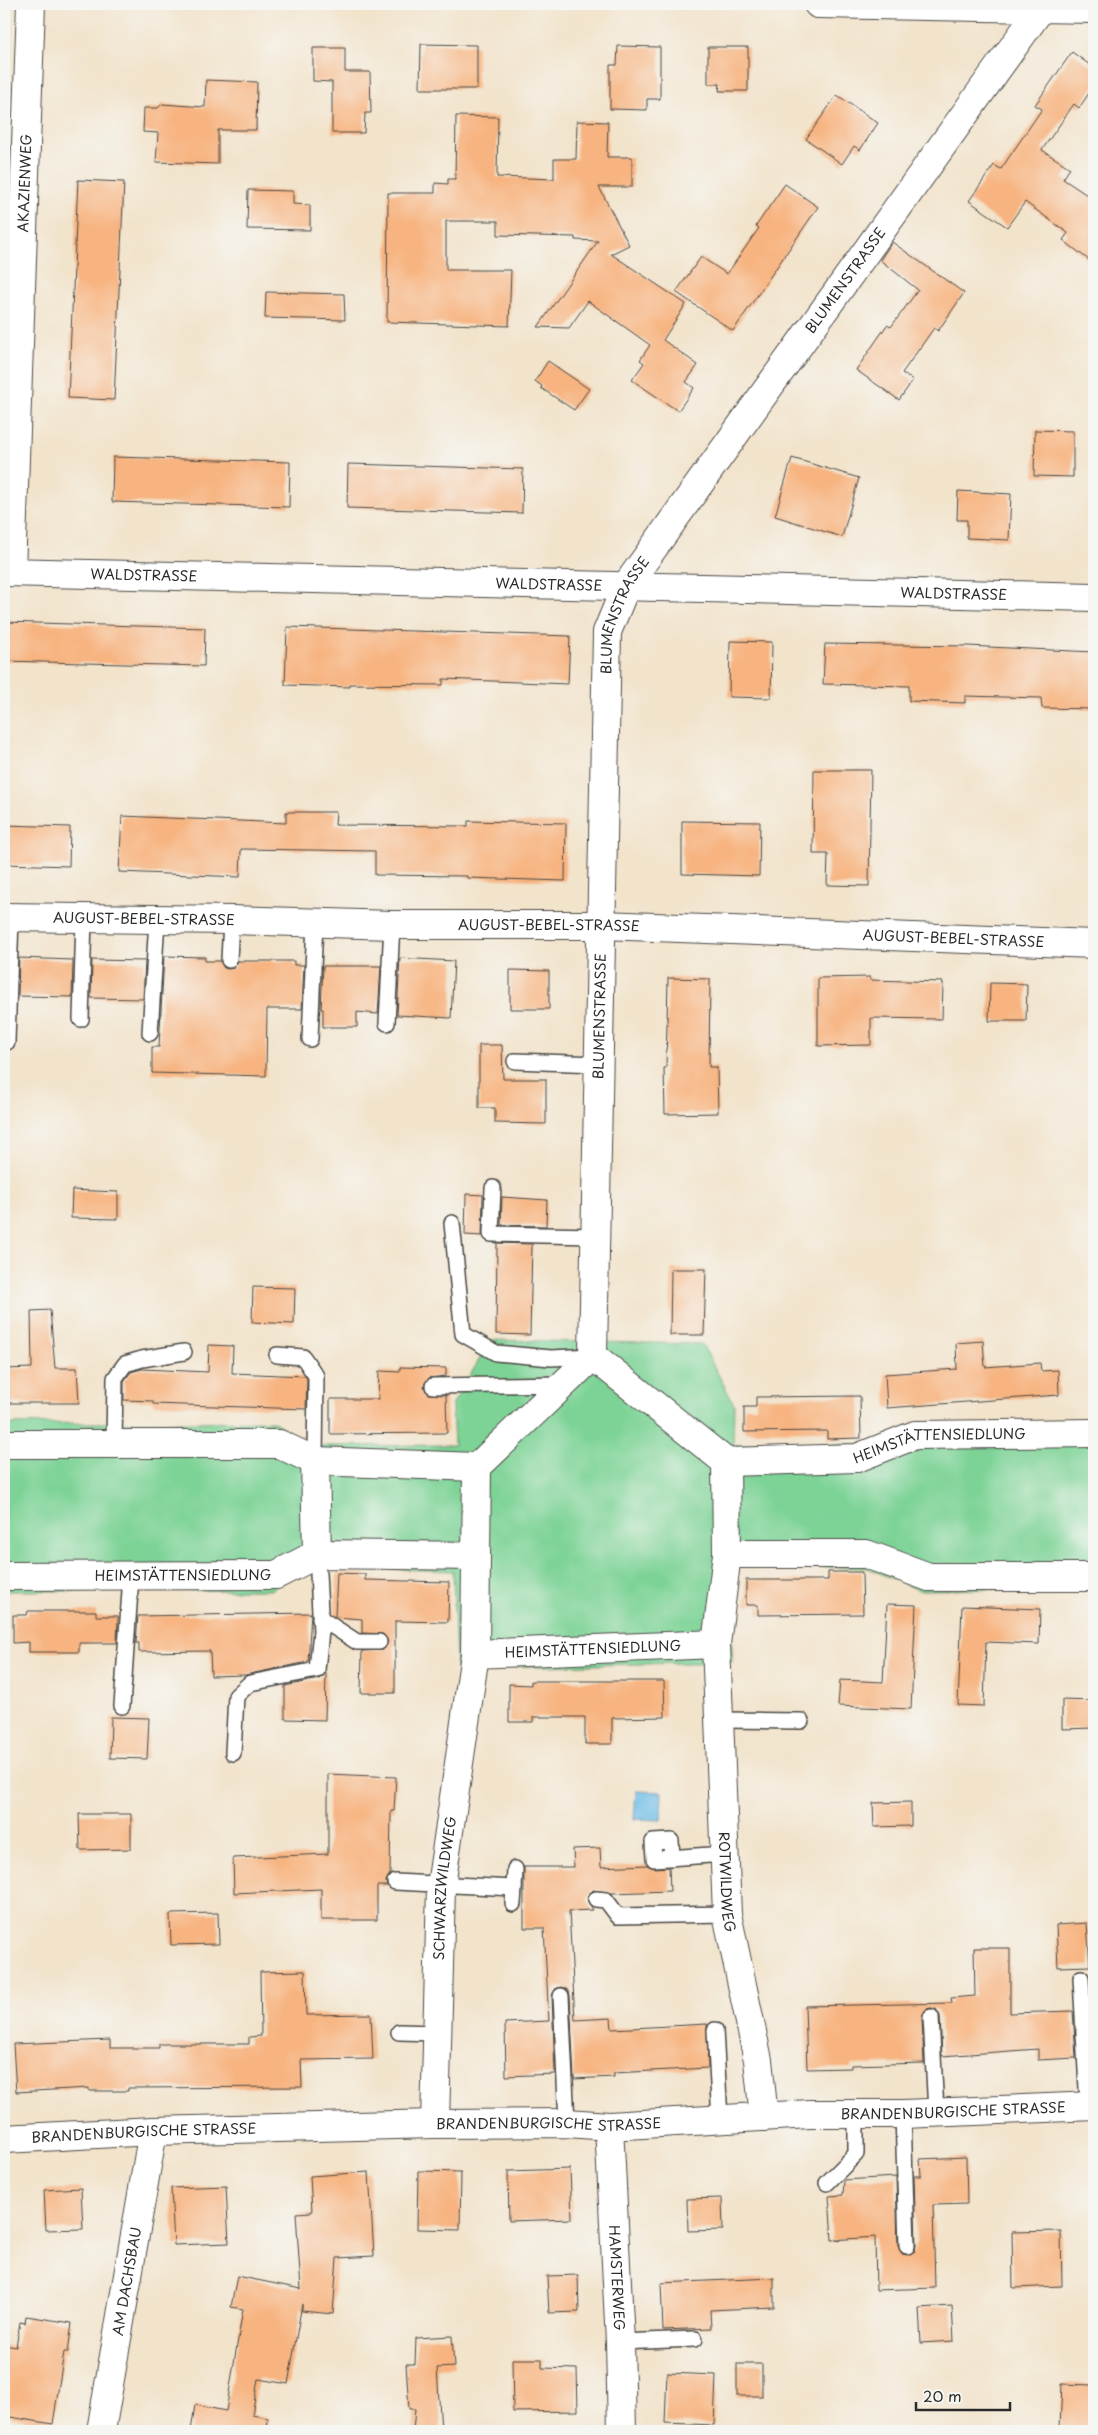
<svg xmlns="http://www.w3.org/2000/svg" width="1098" height="2435" viewBox="0 0 1098 2435" font-family="'Playpen Sans',sans-serif">
  <style>
    .green { fill: #7dd396; stroke: #547f60 }
    .water { fill: #6cbce7; stroke: #4c7489 }
    .building { fill: #f7b480 }
    .lines { fill: none; stroke-linecap: round; stroke-linejoin: round }
    .service-casing { stroke: #494743; stroke-width: 18 }
    .minor-casing { stroke: #494743; stroke-width: 30 }
    .service { stroke: #fff; stroke-width: 15 }
    .minor { stroke: #fff; stroke-width: 28 }
    .labels { text-anchor: middle; stroke-width: 4; stroke-linejoin: round; paint-order: stroke }
    .street-label { font-size: 14px; fill: #2b2b2b; stroke: #f6f6f2 }
  </style>
  <rect width="100%" height="100%" fill="#f6f6f2"/>
  <filter id="ink" filterUnits="userSpaceOnUse"><feTurbulence type="fractalNoise" baseFrequency=".02" numOctaves="2"/><feDisplacementMap in="SourceGraphic" scale="10" xChannelSelector="R" yChannelSelector="G"/><feConvolveMatrix kernelMatrix="1 2 1 2 8 2 1 2 1" color-interpolation-filters="sRGB"/></filter>
  <filter id="wash" filterUnits="userSpaceOnUse"><feTurbulence type="fractalNoise" baseFrequency=".0096" numOctaves="4" result="noise"/><feDisplacementMap in="SourceGraphic" scale="20" xChannelSelector="R" yChannelSelector="G"/><feGaussianBlur stdDeviation="1.12" result="paint"/><feColorMatrix in="noise" values="0 0 0 0 0 0 0 0 0 0 0 0 0 0 0 0 0 1.4 0 .05"/><feComposite in="paint" operator="in"/></filter>
  <g filter="url(#wash)">
    <rect width="100%" height="100%" fill="#f2e3cb"/>
    <!-- green -->
    <path class="green" d="M491 1340 702 1344 734 1404 733 1445 869 1444 1094 1422V1588L919 1590 868 1568 732 1566V1662L456 1668 453 1571 312 1566 270 1590 4 1591V1424L273 1421 311 1446 454 1445 452 1405Z"/>
    <!-- water -->
    <path class="water" d="M636 1791 662 1792 661 1820 634 1819Z"/>
    <g id="blocks">
      <!-- building -->
      <g class="building">
        <path d="M421 44 477 45V89H420Z"/>
        <path d="M618 46 660 47V99H647V110L610 109V65H617Z"/>
        <path d="M708 47H748V91H719L720 84H708Z"/>
        <path d="M313 48H345V72H370L371 113H365L364 133H332V82L313 81Z"/>
        <path d="M1072 52 1094 68V86L1079 108 1074 104 1042 150 1070 168 1063 179 1093 199 1094 198V264L1063 240 1068 233 1025 202 1007 227 969 201 994 165 1001 169 1042 109 1035 105Z"/>
        <path d="M206 80 257 82 256 130H218V164L156 162 158 133 143 132 144 108H158L162 104 205 107Z"/>
        <path d="M837 95 878 123 860 150 854 146 842 164 806 139Z"/>
        <path d="M456 116 498 117 497 177 554 179V159H576L577 121 608 122 607 157H632V187H599L629 245 611 254 686 304 663 340 698 365 686 382 694 388 678 411 632 380 644 363 640 360 650 345 588 301 569 328 538 327 598 241 575 240V237L498 235V221H446V270H511L509 326 387 322 388 193H435V183L448 184V179H455Z"/>
        <path d="M78 180 124 182 114 400 68 398Z"/>
        <path d="M785 184 818 207 733 331 676 292 701 257 727 274 759 228 756 226Z"/>
        <path d="M248 190 293 191V204L310 205V230L247 229Z"/>
        <path d="M892 242 964 293 938 331 934 328 902 373 913 380 899 400 856 370 887 325 891 327 918 290 880 260Z"/>
        <path d="M266 292 344 294 345 320 265 318Z"/>
        <path d="M548 361 589 389 574 410 541 388 542 386 535 381Z"/>
        <path d="M1035 430 1073 431V477L1034 476Z"/>
        <path d="M113 457 290 462 289 507 112 502Z"/>
        <path d="M792 458 859 478 842 537 775 516Z"/>
        <path d="M348 464 523 469 522 513 347 508Z"/>
        <path d="M958 491 1011 494 1009 540 967 538V520H957Z"/>
        <path d="M4 622 205 628 204 666 4 661Z"/>
        <path d="M287 627 570 636 568 684 443 679V685L350 684V687L285 685Z"/>
        <path d="M730 641 772 642 771 698 729 697Z"/>
        <path d="M825 644 967 646 1094 652V709L1042 708 1041 698 965 696V703L909 701V686L823 684Z"/>
        <path d="M814 770H871L869 886 827 885 828 854H813Z"/>
        <path d="M286 812H336L335 825 468 826V821L566 823 565 881 467 878V876L375 875V851L241 849 240 877 119 872 122 816 286 823Z"/>
        <path d="M682 821 760 822 759 876 682 874Z"/>
        <path d="M4 825 70 827 69 866 4 864Z"/>
        <path d="M164 956 205 957V961H220L224 968 228 969 234 968 238 961H294V965H304L302 1009H267L266 1076 152 1073V1047H159Z"/>
        <path d="M19 958 73 960 72 997 18 996Z"/>
        <path d="M400 958 454 961 451 1018 397 1015Z"/>
        <path d="M92 960 145 961 143 999 91 998Z"/>
        <path d="M323 966H381L378 1014 357 1012V1027H323V1009H321Z"/>
        <path d="M510 970 549 971V1009H510Z"/>
        <path d="M870 977V980L943 982 942 1019 871 1018V1045L818 1046V978Z"/>
        <path d="M668 978 710 979 709 1067H717L718 1113 665 1114 664 1068H666Z"/>
        <path d="M990 983 1027 984 1026 1021H989Z"/>
        <path d="M479 1045H502L503 1079H546V1124L495 1123V1108H479Z"/>
        <path d="M72 1190 118 1192V1219L71 1218Z"/>
        <path d="M466 1194 483 1195 482 1236 465 1235Z"/>
        <path d="M502 1197 547 1200 546 1226 501 1225Z"/>
        <path d="M497 1243 532 1244 530 1335 496 1334Z"/>
        <path d="M671 1269H706L704 1335H670Z"/>
        <path d="M253 1287 295 1288 294 1324 252 1322Z"/>
        <path d="M50 1310 55 1368H77L79 1403H5V1369L32 1368 31 1311Z"/>
        <path d="M983 1341 985 1367 1040 1363 1041 1371 1058 1370 1059 1395 887 1408 885 1374 957 1369 956 1343Z"/>
        <path d="M209 1345 233 1346 232 1373 305 1376 307 1379 306 1409 153 1404V1401L124 1400V1381L131 1372 142 1369 208 1372Z"/>
        <path d="M400 1367 446 1368V1376L429 1378 424 1386 429 1394 446 1395 447 1433 330 1434V1399H378L379 1371 400 1372Z"/>
        <path d="M860 1396 861 1438 827 1439V1431L744 1432V1407H756V1397Z"/>
        <path d="M828 1572H862L863 1614 758 1615V1605H746V1580H828Z"/>
        <path d="M337 1573 365 1574V1580L449 1582 448 1622 395 1621V1693H361L362 1651 383 1650 388 1642 383 1634 362 1633V1619L335 1617Z"/>
        <path d="M887 1604 916 1605 911 1709 838 1706 840 1680 883 1682Z"/>
        <path d="M962 1606 1040 1609 1039 1644 986 1642 984 1706 958 1705Z"/>
        <path d="M28 1611H96V1616H118L117 1643H79V1652H29V1642L13 1643V1615H27Z"/>
        <path d="M311 1613 308 1662 245 1675 211 1676 210 1651 139 1652V1643H136L138 1616Z"/>
        <path d="M326 1672 325 1720 285 1719V1686L319 1679Z"/>
        <path d="M531 1681H664L665 1717 612 1718V1744H585V1717H533V1722H509V1684L531 1685Z"/>
        <path d="M1062 1700 1094 1701V1728L1062 1729Z"/>
        <path d="M111 1717 149 1718 147 1759 110 1758Z"/>
        <path d="M328 1774 396 1777 394 1811H391L390 1874 386 1881 387 1886H377V1920H321V1889L234 1893 233 1858 328 1854Z"/>
        <path d="M911 1802V1826L874 1827 873 1803Z"/>
        <path d="M79 1814H131V1849L80 1850Z"/>
        <path d="M600 1848 601 1867 647 1865 654 1868 669 1867 670 1891 612 1893 593 1890 587 1899 593 1910 569 1911 575 2020 611 2018 612 2029 707 2024 708 2068 614 2073V2077L574 2079 570 1996 569 1991 561 1987 556 1988 552 1996 555 2074 506 2076 505 2023 549 2021 544 1928H524V1867H574L573 1849Z"/>
        <path d="M218 1913 219 1944 171 1945 170 1914Z"/>
        <path d="M1087 1923 1090 1966 1058 1967 1056 1925Z"/>
        <path d="M974 1948H1010V2013L1073 2011 1076 2058 1038 2060V2049L942 2056 940 2016 936 2009 931 2008 926 2009 922 2017 924 2063 851 2065V2068L807 2069 805 2006 952 2003 951 1998 975 1996Z"/>
        <path d="M305 1971 306 2015 371 2014 373 2059 301 2060 302 2087 128 2088V2091H89V2088L16 2092 13 2044 110 2040V2048H159V2044H249V2037L261 2036 260 1972Z"/>
        <path d="M966 2157 967 2204 933 2205 935 2288 876 2290 875 2237 832 2240 829 2196 843 2195 844 2180 896 2177 898 2246 902 2254 908 2255 915 2251 916 2246 914 2176H921L920 2159Z"/>
        <path d="M570 2169 572 2219 509 2221 508 2171Z"/>
        <path d="M418 2171 461 2172 460 2230 417 2229Z"/>
        <path d="M369 2172 374 2256 337 2258 333 2314 302 2311V2304L288 2384 258 2379 252 2415 268 2418 267 2431H191L195 2405 226 2411 243 2309 231 2307 237 2276 301 2289 296 2213 312 2212 310 2176Z"/>
        <path d="M226 2186 229 2243 174 2245 171 2188Z"/>
        <path d="M81 2188 83 2229 46 2230 44 2190Z"/>
        <path d="M722 2198 723 2230 688 2231 687 2199Z"/>
        <path d="M1061 2231 1062 2286 1013 2288 1012 2232Z"/>
        <path d="M578 2275 579 2312 549 2313 547 2276Z"/>
        <path d="M774 2278V2307L710 2310 711 2328 663 2330 661 2283Z"/>
        <path d="M952 2306 954 2341 921 2343 919 2308Z"/>
        <path d="M26 2316 72 2323 68 2352H64L53 2424 4 2416V2345L16 2347 20 2322 25 2323Z"/>
        <path d="M452 2336 454 2367 437 2368 441 2431H413L415 2409H409L406 2364H415L416 2338Z"/>
        <path d="M512 2359H542V2368L577 2369 578 2411 513 2412Z"/>
        <rect x="737" y="2364" width="25" height="32"/>
        <path d="M667 2373 716 2375 714 2425 665 2423Z"/>
        <path d="M1062 2384 1094 2385V2429L1060 2428Z"/>
      </g>
    </g>
  </g>
  <g filter="url(#ink)">
    <use href="#blocks" fill-opacity="0" stroke="#494743" stroke-width="1"/>
    <g class="lines">
      <defs>
        <g id="service">
          <path d="M229 960 231 920"/>
          <path d="M81 1019 84 919"/>
          <path d="M387 1023 392 925"/>
          <path d="M150 1033 157 920"/>
          <path d="M310 1039 315 922"/>
          <path d="M7 1042 11 917"/>
          <path d="M515 1061 598 1064"/>
          <path d="M493 1188 491 1234 596 1236"/>
          <path d="M452 1223 463 1334 496 1353 551 1358 592 1356"/>
          <path d="M277 1355 303 1357 316 1376 315 1461"/>
          <path d="M433 1386 562 1384"/>
          <path d="M114 1444 115 1378 125 1364 142 1359 184 1352"/>
          <path d="M320 1618 357 1642H379"/>
          <path d="M122 1706 131 1576"/>
          <path d="M720 1720 801 1721"/>
          <path d="M233 1753 236 1696 250 1683 317 1670 321 1631 317 1554"/>
          <path d="M672 1858 671 1841 653 1842 654 1859 724 1854"/>
          <path d="M395 1882 514 1888 515 1869"/>
          <path d="M596 1899 606 1900 618 1916 727 1914"/>
          <path d="M513 1904 514 1888"/>
          <path d="M1081 1978 1088 2107"/>
          <path d="M561 1996 567 2123"/>
          <path d="M931 2017 936 2112"/>
          <path d="M715 2030 720 2120"/>
          <path d="M399 2032 436 2033"/>
          <path d="M903 2114 907 2246"/>
          <path d="M827 2183 856 2154V2114"/>
          <path d="M620 2342 695 2339"/>
        </g>
        <g id="minor">
          <path d="M818 4 1094 9"/>
          <path id="s1" d="M4 572 1094 597"/>
          <path id="s2" d="M11 572 31 4"/>
          <path id="s3" d="M4 917 231 920 392 925H603L1094 944"/>
          <path id="s4" d="M593 1356 607 632 626 586 1044 4"/>
          <path id="s5" d="M593 1356 726 1462 727 1554 716 1644 727 1914 758 2060 764 2117"/>
          <path d="M4 1444H279L315 1461 477 1467"/>
          <path d="M315 1461 317 1554"/>
          <path id="s6" d="M726 1462 857 1458 915 1435 1094 1433"/>
          <path d="M727 1554H866L929 1577H1094"/>
          <path id="s7" d="M4 1576 276 1575 317 1554 476 1556"/>
          <path id="s8" d="M475 1654 716 1644"/>
          <path id="s9" d="M435 2124 441 1886 475 1654 477 1467 593 1356"/>
          <path id="s10" d="M609 2126 620 2342 622 2431"/>
          <path id="s11" d="M4 2139 153 2131 435 2124 567 2123 609 2126 810 2114H903L1094 2106"/>
          <path id="s12" d="M101 2431 153 2131"/>
        </g>
      </defs>
      <!-- service casing -->
      <use href="#service" class="service-casing"/>
      <!-- minor casing -->
      <use href="#minor" class="minor-casing"/>
      <!-- service -->
      <use href="#service" class="service"/>
      <!-- minor -->
      <use href="#minor" class="minor"/>
    </g>
  </g>
  <g class="labels">
    <!-- street labels -->
    <g class="street-label">
      <text dy="5" stroke="none"><textPath href="#s2" startOffset="389">AKAZIENWEG</textPath></text>
      <text dy="5" stroke="none"><textPath href="#s4" startOffset="1150">BLUMENSTRASSE</textPath></text>
      <text dy="5" stroke="none"><textPath href="#s1" startOffset="140">WALDSTRASSE</textPath></text>
      <text dy="5" stroke="none"><textPath href="#s1" startOffset="545">WALDSTRASSE</textPath></text>
      <text dy="5" stroke="none"><textPath href="#s1" startOffset="950">WALDSTRASSE</textPath></text>
      <text dy="5" stroke="none"><textPath href="#s4" startOffset="745">BLUMENSTRASSE</textPath></text>
      <text dy="5" stroke="none"><textPath href="#s3" startOffset="140">AUGUST-BEBEL-STRASSE</textPath></text>
      <text dy="5" stroke="none"><textPath href="#s3" startOffset="545">AUGUST-BEBEL-STRASSE</textPath></text>
      <text dy="5" stroke="none"><textPath href="#s3" startOffset="950">AUGUST-BEBEL-STRASSE</textPath></text>
      <text dy="5" stroke="none"><textPath href="#s4" startOffset="340">BLUMENSTRASSE</textPath></text>
      <text dy="5" stroke="none"><textPath href="#s6" startOffset="216">HEIMSTÄTTENSIEDLUNG</textPath></text>
      <text dy="5" stroke="none"><textPath href="#s7" startOffset="179">HEIMSTÄTTENSIEDLUNG</textPath></text>
      <text dy="5" stroke="none"><textPath href="#s8" startOffset="118">HEIMSTÄTTENSIEDLUNG</textPath></text>
      <text dy="5" stroke="none"><textPath href="#s5" startOffset="591">ROTWILDWEG</textPath></text>
      <text dy="5" stroke="none"><textPath href="#s9" startOffset="236">SCHWARZWILDWEG</textPath></text>
      <text dy="5" stroke="none"><textPath href="#s11" startOffset="950">BRANDENBURGISCHE STRASSE</textPath></text>
      <text dy="5" stroke="none"><textPath href="#s11" startOffset="545">BRANDENBURGISCHE STRASSE</textPath></text>
      <text dy="5" stroke="none"><textPath href="#s11" startOffset="140">BRANDENBURGISCHE STRASSE</textPath></text>
      <text dy="5" stroke="none"><textPath href="#s10" startOffset="152">HAMSTERWEG</textPath></text>
      <text dy="5" stroke="none"><textPath href="#s12" startOffset="152">AM DACHSBAU</textPath></text>
    </g>
  </g>
  <!-- margin -->
  <rect width="1098" height="2435" fill="none" stroke="#f6f6f2" stroke-width="20"/>
  <!-- scale -->
  <path d="M916 2402v8h94v-8" fill="none" stroke="#2b2b2b" stroke-width="2.5"/>
  <text x="923" y="2402" font-size="15" fill="#2b2b2b" stroke="#f6f6f2" stroke-width="4" paint-order="stroke">20 m</text>
</svg>
